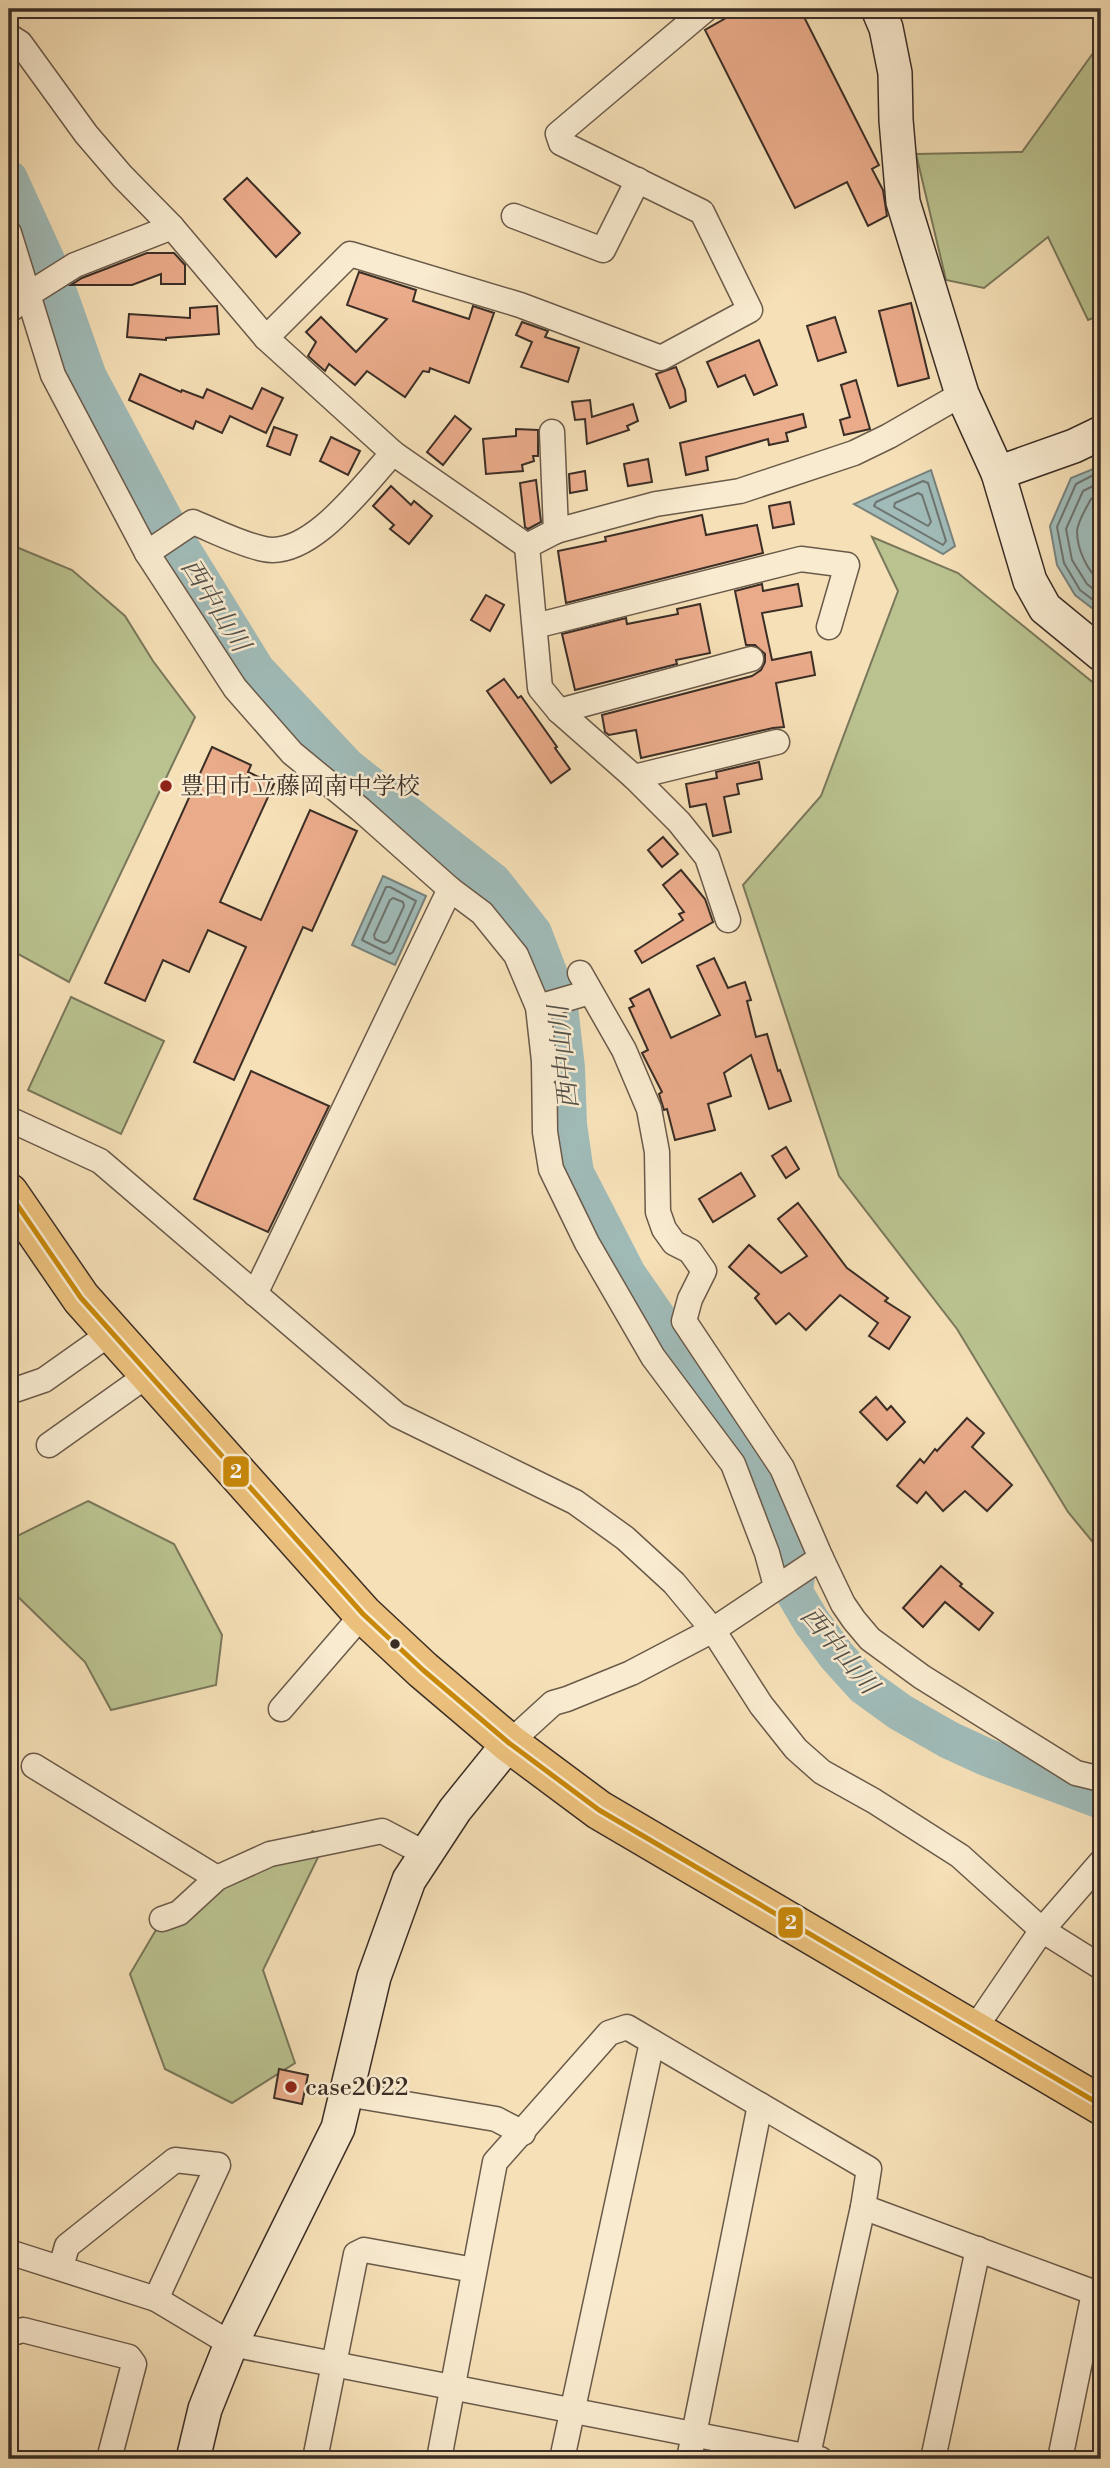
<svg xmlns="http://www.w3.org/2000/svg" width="1110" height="2468" viewBox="0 0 1110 2468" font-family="'Libre Bodoni','Noto Serif JP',serif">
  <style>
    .green { fill: #bac390; stroke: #7a785b; stroke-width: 2 }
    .water { fill: #a0bbb8; stroke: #78837e; stroke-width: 2 }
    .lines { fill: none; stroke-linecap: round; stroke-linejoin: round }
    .shore { stroke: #6e746f; stroke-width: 2 }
    .river { stroke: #a0bbb8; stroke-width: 38 }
    .building { fill: #eaab8a; stroke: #3b2e26; stroke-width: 2 }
    .street-casing { stroke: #6a5a4a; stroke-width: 27 }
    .secondary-casing { stroke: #3b2e26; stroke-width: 36 }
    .highway-casing { stroke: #3b2e26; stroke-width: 41 }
    .street { stroke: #f9ebd0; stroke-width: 24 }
    .secondary { stroke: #f9ebd0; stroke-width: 33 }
    .highway { stroke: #ebc07c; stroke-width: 38 }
    .bus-1-casing { stroke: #f9ebd0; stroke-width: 10 }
    .bus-1 { stroke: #c8880a; stroke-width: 5 }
    .poi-dot { fill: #8f2418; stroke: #f9ebd0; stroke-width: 2.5 }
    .bus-dot { fill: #3b2e26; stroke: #f9ebd0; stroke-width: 2.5 }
    .labels { text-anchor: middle; stroke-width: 5; stroke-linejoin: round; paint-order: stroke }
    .poi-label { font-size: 24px; fill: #3b2e26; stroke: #f9ebd0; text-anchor: start }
    .water-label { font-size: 26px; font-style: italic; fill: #54514a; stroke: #f9ebd0 }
    .line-badge { stroke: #f9ebd0; stroke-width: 2.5 }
    .badge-label { font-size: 19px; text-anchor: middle; font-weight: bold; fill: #fff }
  </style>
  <rect width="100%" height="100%" fill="#f6e0b7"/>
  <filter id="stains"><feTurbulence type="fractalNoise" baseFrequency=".00286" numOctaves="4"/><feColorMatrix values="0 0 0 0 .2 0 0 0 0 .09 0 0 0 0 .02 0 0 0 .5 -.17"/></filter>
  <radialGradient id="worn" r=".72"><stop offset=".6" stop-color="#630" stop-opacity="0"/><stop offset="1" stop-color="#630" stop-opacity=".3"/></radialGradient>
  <!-- green -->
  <g class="green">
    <path d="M1101 42V315L1088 320 1048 237 984 288 946 280 916 154 1022 152Z"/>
    <path d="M872 537 958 573 1101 689V1552L1068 1512 957 1329 839 1176 743 885 821 796 898 591Z"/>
    <path d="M9 544 72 570 125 616 153 661 195 717 69 982 9 949Z"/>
    <path d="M71 997 164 1041 121 1134 28 1090Z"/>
    <path d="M88 1501 174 1544 222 1635 216 1685 111 1710 85 1662 9 1588V1540Z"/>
    <path d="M313 1831 325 1843 263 1970 295 2063 232 2103 165 2069 130 1974 170 1906 239 1879Z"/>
  </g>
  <!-- water -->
  <g class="water">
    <path d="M1101 462V615L1075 595 1057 565 1050 526 1071 478 1091 470Z"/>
    <path d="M931 470 955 546 943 554 854 504Z"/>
    <path d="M383 876 426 896 395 965 352 945Z"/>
  </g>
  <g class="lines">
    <!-- shore -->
    <g class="shore">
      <path d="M1101 471 1076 484 1057 527 1064 563 1080 590 1101 606"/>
      <path d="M923 481 928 483 946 541 943 545 874 506 876 502Z"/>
      <path d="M1101 482 1083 491 1066 529 1072 560 1087 584 1101 595"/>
      <path d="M918 493 922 495 931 522 928 526 894 507 895 503Z"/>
      <path d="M1101 494 1091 499C1086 508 1078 521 1077 531 1077 549 1087 571 1101 582"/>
      <path d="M386 887H390L416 901 393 952 390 954 362 940Z"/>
      <path d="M393 898 403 902 404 906 388 941 384 943 375 939 374 935 390 900Z"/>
    </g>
    <!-- river -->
    <path class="river" d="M9 179 49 267 88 377 168 527 256 670 347 767 493 882 533 933 558 998 566 1068 568 1125 575 1173 627 1274 719 1407 778 1511 798 1559 794 1592 811 1621 836 1655 864 1686 900 1712 949 1740 986 1757 1101 1800"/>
  </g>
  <!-- building -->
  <g class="building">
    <path d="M742 9H800L879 165 872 169 883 190 887 216 868 226 847 182 795 208 705 30Z"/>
    <path d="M247 178 300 233 276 257 224 199Z"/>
    <path d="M147 253H174L185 265V284H161V274L132 285H71L82 278Z"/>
    <path d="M359 272 416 290 413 301 469 319 473 306 494 313 469 383 430 368 429 372 423 371 405 397 367 371 355 385 329 364 325 371 308 356 316 342 306 332 321 317 356 352 387 319 347 305Z"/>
    <path d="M911 303 929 378 898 386 879 311Z"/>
    <path d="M217 306 219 334 166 338V340L127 337 129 314 190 318V308Z"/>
    <path d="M835 317 846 352 818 361 807 326Z"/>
    <path d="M522 322 548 331 545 337 579 348 568 382 521 367 532 342 516 335Z"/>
    <path d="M759 340 777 385 754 395 745 375 718 387 707 362Z"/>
    <path d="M676 367 685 390 686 401 670 408 656 374Z"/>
    <path d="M140 374 181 392 182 390 203 398 207 389 252 409 262 388 283 398 266 433 230 416 222 433 196 421 193 429 129 400Z"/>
    <path d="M856 380 870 429 844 435 840 420 850 417 841 385Z"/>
    <path d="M590 400 592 417 633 404 638 421 627 426 629 430 587 444 585 419 575 420 572 402Z"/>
    <path d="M803 414 806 427 786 433 788 441 769 445 768 439 706 457 708 470 686 475 680 443Z"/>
    <path d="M455 416 471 429 443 465 427 452Z"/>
    <path d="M274 427 297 435 290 455 267 446Z"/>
    <path d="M516 429 538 430V456H533L534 461 522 465 523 471 486 474 483 439 516 436Z"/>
    <path d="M331 437 360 451 348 475 320 461Z"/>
    <path d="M648 459 652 482 628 486 624 464Z"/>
    <path d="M585 471 587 490 570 493 569 474Z"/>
    <path d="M536 480 541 522 528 529 525 527 520 483Z"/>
    <path d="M391 486 411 505 414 501 432 516 409 544 390 529 394 525 373 506Z"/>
    <path d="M790 502 794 524 773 528 769 506Z"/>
    <path d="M702 515 706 535 757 525 763 553 566 603 558 551 606 541 605 537Z"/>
    <path d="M762 584 763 591 798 584 802 606 762 613 772 660 811 652 815 675 776 683 784 727 773 728 641 758 636 730 609 735 605 732 602 715 752 676 761 670 765 662V654L755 645H746L735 591Z"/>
    <path d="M486 595 504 605 490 631 471 620Z"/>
    <path d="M700 604 710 653 676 660 677 664 575 690 562 634 626 618 627 624 678 614 677 609Z"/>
    <path d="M504 679 518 698 521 696 557 747 555 748 570 769 551 783 487 691Z"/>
    <path d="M212 747 251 765 248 772 274 784 220 902 261 920 310 810 357 831 312 931 303 927 234 1080 194 1062 246 947 208 930 189 972 163 960 145 1001 105 983Z"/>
    <path d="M759 762 762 779 737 784 739 794 724 797 731 832 713 836 706 804 690 807 686 784 717 778 716 772Z"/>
    <path d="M663 837 678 854 662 867 648 850Z"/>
    <path d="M681 870 705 899 713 922 642 963 635 951 683 920 679 914 684 912 663 885Z"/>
    <path d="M714 958 728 988 745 982 751 1000 747 1001 756 1037 767 1034 778 1071 780 1070 791 1101 769 1109 751 1055 724 1073 731 1096 708 1104 715 1130 675 1140 667 1109 664 1110 659 1094 662 1092 642 1053 648 1050 629 1008 634 1006 630 999 649 989 671 1038 720 1015 697 966Z"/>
    <path d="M251 1071 329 1106 268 1232 194 1199Z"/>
    <path d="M786 1147 799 1169 786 1178 772 1156Z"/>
    <path d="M741 1173 755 1196 713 1222 699 1199Z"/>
    <path d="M798 1203 847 1268 888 1298 885 1301 910 1317 889 1349 869 1336 878 1323 840 1295 806 1330 789 1313 776 1324 755 1298 759 1294 729 1267 749 1245 781 1273 807 1256 778 1219Z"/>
    <path d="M876 1397 887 1410 891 1406 905 1422 887 1440 860 1412Z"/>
    <path d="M967 1418 984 1433 972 1447 1012 1485 987 1511 965 1491 943 1511 926 1492 917 1503 897 1486 920 1459 924 1463 935 1449 937 1451Z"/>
    <path d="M941 1566 962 1584 960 1586 993 1613 979 1630 945 1602 923 1627 903 1608Z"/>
    <path d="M279 2069 308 2075 302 2104 274 2098Z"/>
  </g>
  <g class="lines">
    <defs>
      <g id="street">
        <path d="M9 36 20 43 86 134 122 176 172 227 266 338 393 453 527 546 556 531 656 504 740 491 854 453 889 436 962 394"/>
        <path d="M514 216 603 250 638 180"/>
        <path d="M9 233 53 375 147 553 235 688 292 753 360 809 450 889 482 913 516 955 538 1007 544 1061 545 1132 551 1169 587 1243 653 1357 733 1464 767 1553 776 1586"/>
        <path d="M9 311 29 294 75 265 172 227"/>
        <path d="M266 338 350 254 520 305 661 358 750 310 702 212 561 143 558 134 706 9"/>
        <path d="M552 432 556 531"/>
        <path d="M527 546 540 688 559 711 634 777 679 822 707 857 728 920"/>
        <path d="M147 553 193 522C215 531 240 544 264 549 311 559 364 484 393 453"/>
        <path d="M535 626 801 559 847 565 829 627"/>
        <path d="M559 711 751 659"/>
        <path d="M634 777 777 742"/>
        <path d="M580 973 624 1050 649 1109 657 1152 658 1212 664 1229 674 1243 690 1251 704 1271 690 1299 684 1321 782 1468 821 1558 843 1604 854 1620 870 1639 922 1677 1076 1773 1101 1779"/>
        <path d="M538 1007 590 992"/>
        <path d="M9 1119 100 1161 397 1415 575 1502 625 1538 674 1583 713 1630 761 1705 796 1749 822 1772 874 1801 960 1856 1042 1930 1101 1967"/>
        <path d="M255 1294 450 889"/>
        <path d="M9 1392 44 1380 112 1332"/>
        <path d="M49 1445 149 1374"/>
        <path d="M281 1709 363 1614"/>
        <path d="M509 1743 553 1703 567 1699 631 1673 713 1630 821 1558"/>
        <path d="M34 1766 217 1878"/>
        <path d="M162 1919 179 1913 217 1878 270 1854 382 1831 426 1854"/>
        <path d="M973 2031 1042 1930 1101 1862"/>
        <path d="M346 2094 496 2119 523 2133"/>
        <path d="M9 2252 156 2299 231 2344 820 2459"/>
        <path d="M61 2267 67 2246 175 2160 218 2165 156 2299"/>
        <path d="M9 2334 23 2330 129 2357 134 2364 109 2459"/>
        <path d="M315 2459 356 2254 364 2250 474 2270"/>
        <path d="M439 2459 495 2162 609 2033 627 2027 869 2169 863 2207 1101 2295"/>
        <path d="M562 2459 652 2042"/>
        <path d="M689 2459 760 2105"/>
        <path d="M807 2459 863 2207"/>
        <path d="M933 2459 978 2249"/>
        <path d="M1060 2459 1094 2293"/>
      </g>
      <g id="secondary">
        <path d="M878 9 886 28 895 73 896 120 903 202 962 394 998 473 1030 581 1045 608 1101 654"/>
        <path d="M998 473 1074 446 1101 433"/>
        <path d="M193 2459 205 2409 231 2344 338 2128 374 1977 409 1880 455 1810 509 1743"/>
      </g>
      <path id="highway" d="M9 1193 81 1298 363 1614 423 1670 509 1743 599 1810 1101 2105"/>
    </defs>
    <!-- street casing -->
    <use href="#street" class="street-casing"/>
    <!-- secondary casing -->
    <use href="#secondary" class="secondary-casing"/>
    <!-- highway casing -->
    <use href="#highway" class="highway-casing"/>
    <!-- street -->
    <use href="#street" class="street"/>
    <!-- secondary -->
    <use href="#secondary" class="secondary"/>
    <!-- highway -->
    <use href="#highway" class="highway"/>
    <defs>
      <path id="bus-1" d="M9 1193 81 1298 363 1614 423 1670 509 1743 599 1810 1101 2105"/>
    </defs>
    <!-- bus-1 casing -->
    <use href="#bus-1" class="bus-1-casing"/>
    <!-- bus-1 -->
    <use href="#bus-1" class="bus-1"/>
  </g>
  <!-- markers -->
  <g class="poi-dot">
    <circle cx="166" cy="786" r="7"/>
    <circle cx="291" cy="2087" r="7"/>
  </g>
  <circle class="bus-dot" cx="395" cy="1644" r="6"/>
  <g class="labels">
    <!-- poi labels -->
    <g class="poi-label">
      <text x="180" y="794">豊田市立藤岡南中学校</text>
      <text x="305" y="2095">case2022</text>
    </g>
    <!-- water labels -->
    <g class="water-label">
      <text transform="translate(216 605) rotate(58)" y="9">西中山川</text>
      <text transform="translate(563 1057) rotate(-96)" y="9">西中山川</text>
      <text transform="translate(840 1650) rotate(50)" y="9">西中山川</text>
    </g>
  </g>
  <g class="line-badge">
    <rect x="222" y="1455" width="28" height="33" rx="7" fill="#c8880a"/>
    <rect x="777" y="1906" width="27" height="33" rx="7" fill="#c8880a"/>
  </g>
  <g class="badge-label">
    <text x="236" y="1478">2</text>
    <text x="791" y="1929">2</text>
  </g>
  <!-- margin -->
  <rect width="1110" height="2468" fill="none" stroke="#f6e0b7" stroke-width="35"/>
  <rect x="10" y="10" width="1089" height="2447" fill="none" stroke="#3b2e26" stroke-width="3.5"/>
  <rect x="18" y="18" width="1075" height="2433" fill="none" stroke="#3b2e26" stroke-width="2"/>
  <rect width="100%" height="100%" filter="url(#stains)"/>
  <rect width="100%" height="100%" fill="url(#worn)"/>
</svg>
